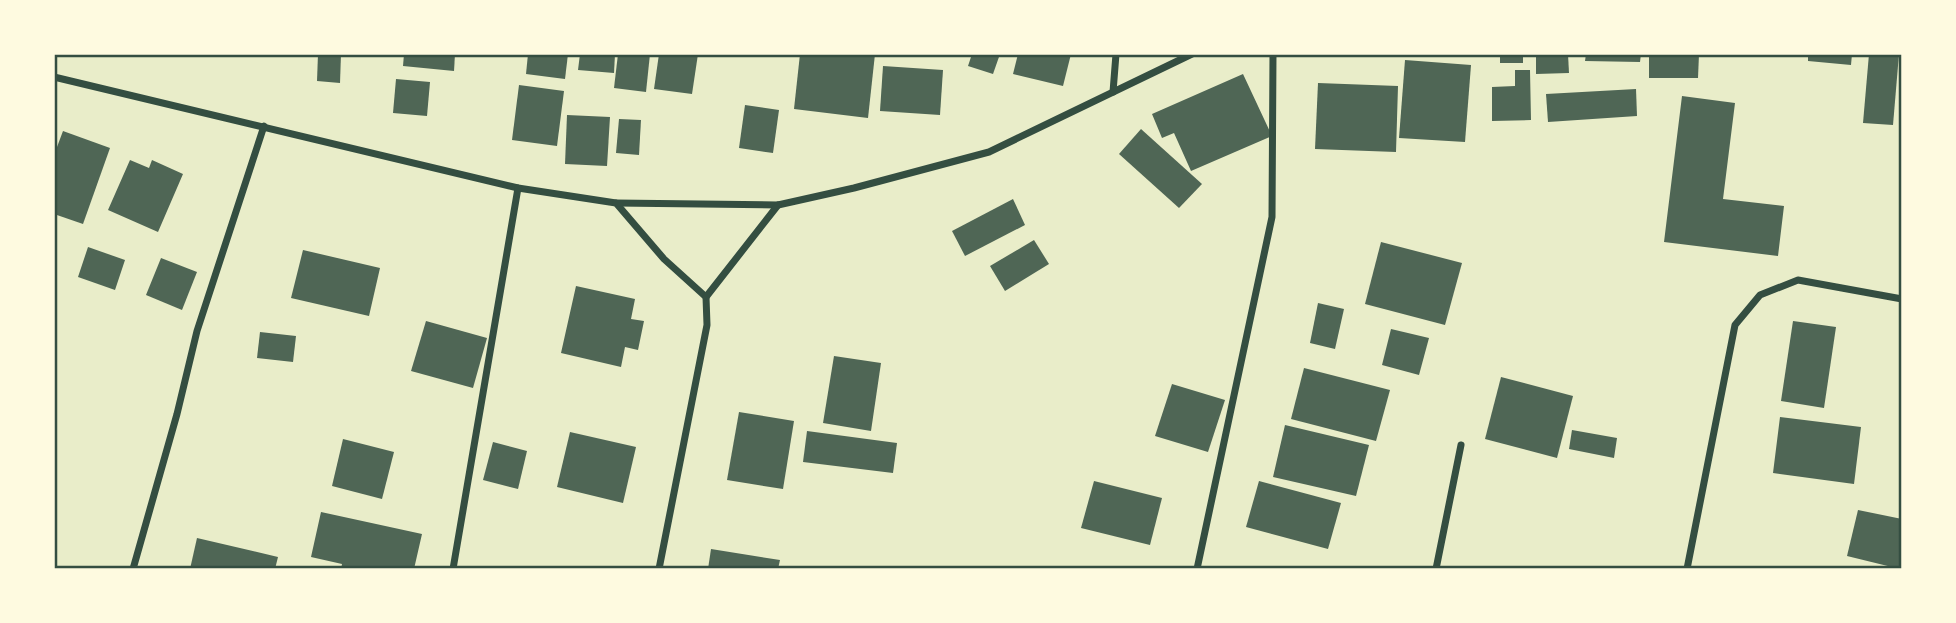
<svg xmlns="http://www.w3.org/2000/svg" width="1956" height="623" viewBox="0 0 1956 623" font-family="'Public Sans',sans-serif">
  <style>
    .building { fill: #4f6655 }
    .lines { fill: none; stroke-linecap: round; stroke-linejoin: round }
    .minor { stroke: #344e41; stroke-width: 7 }
    .neatline { fill: none; stroke: #344e41; stroke-width: 2.5 }
  </style>
  <rect width="100%" height="100%" fill="#e9edc9"/>
  <!-- building -->
  <g class="building">
    <path d="M318 54H341L340 83 317 81Z"/>
    <path d="M404 54H455L454 71 403 66Z"/>
    <path d="M528 54H568L565 79 526 74Z"/>
    <path d="M580 54H615L614 73 578 70Z"/>
    <path d="M618 54H650L646 92 614 88Z"/>
    <path d="M659 54H698L692 94 654 89Z"/>
    <path d="M800 54H875L868 118 794 109Z"/>
    <path d="M972 54H1000L993 74 968 66Z"/>
    <path d="M1018 54H1071L1063 86 1013 74Z"/>
    <rect x="1500" y="54" width="23" height="9"/>
    <path d="M1536 54H1568L1569 73 1536 74Z"/>
    <path d="M1586 54H1641L1640 62 1585 61Z"/>
    <path d="M1649 54H1699L1698 78H1649Z"/>
    <path d="M1808 54H1852L1851 65 1808 61Z"/>
    <path d="M1869 54H1899L1893 125 1863 123Z"/>
    <path d="M1405 60 1471 65 1465 142 1399 138Z"/>
    <path d="M883 66 943 70 940 115 880 111Z"/>
    <path d="M1515 70H1530L1531 120 1492 121V87L1515 86Z"/>
    <path d="M1243 74 1272 136 1191 171 1174 133 1162 138 1152 114Z"/>
    <path d="M396 79 430 82 427 116 393 113Z"/>
    <path d="M1318 83 1398 86 1396 152 1315 149Z"/>
    <path d="M519 85 564 91 557 146 512 140Z"/>
    <path d="M1636 89 1637 116 1548 122 1546 94Z"/>
    <path d="M1682 96 1735 103 1723 199 1784 206 1778 256 1664 242Z"/>
    <path d="M745 105 779 110 773 153 739 148Z"/>
    <path d="M567 115 610 117 607 166 565 164Z"/>
    <path d="M619 119 641 120 639 155 616 153Z"/>
    <path d="M1141 129 1202 184 1179 208 1119 154Z"/>
    <path d="M63 131 110 148 83 224 54 214V155Z"/>
    <path d="M130 160 149 168 152 160 183 174 158 232 108 210Z"/>
    <path d="M1013 199 1025 225 965 256 952 231Z"/>
    <path d="M1034 240 1049 264 1005 291 990 266Z"/>
    <path d="M1381 242 1462 263 1445 325 1365 304Z"/>
    <path d="M88 247 125 260 115 290 78 277Z"/>
    <path d="M303 250 380 268 369 316 291 298Z"/>
    <path d="M161 258 197 272 182 310 146 295Z"/>
    <path d="M576 286 635 299 631 319 644 321 638 350 625 347 621 367 561 353Z"/>
    <path d="M1318 303 1344 309 1335 349 1310 343Z"/>
    <path d="M426 321 487 338 473 388 411 371Z"/>
    <path d="M1793 321 1836 327 1824 408 1781 401Z"/>
    <path d="M1391 329 1429 338 1419 375 1382 365Z"/>
    <path d="M260 332 296 336 293 362 257 358Z"/>
    <path d="M834 356 881 363 871 431 823 423Z"/>
    <path d="M1304 368 1390 390 1376 441 1291 419Z"/>
    <path d="M1501 377 1573 396 1557 458 1485 439Z"/>
    <path d="M1172 384 1225 400 1208 452 1155 436Z"/>
    <path d="M739 412 794 421 783 489 727 480Z"/>
    <path d="M1780 417 1861 427 1854 484 1773 473Z"/>
    <path d="M1285 425 1369 445 1356 496 1273 477Z"/>
    <path d="M1572 430 1617 438 1614 458 1569 449Z"/>
    <path d="M807 431 897 443 893 473 803 462Z"/>
    <path d="M570 432 636 447 623 503 557 487Z"/>
    <path d="M343 439 394 452 382 499 332 486Z"/>
    <path d="M493 442 527 451 518 489 483 480Z"/>
    <path d="M1094 481 1162 498 1150 545 1081 528Z"/>
    <path d="M1259 481 1341 503 1328 549 1246 527Z"/>
    <path d="M1858 510 1902 519 1900 569 1847 556Z"/>
    <path d="M321 512 422 534 414 569H341L342 564 311 557Z"/>
    <path d="M197 538 278 557 275 569H190Z"/>
    <path d="M711 549 780 560 778 569H708Z"/>
  </g>
  <g class="lines">
    <!-- minor -->
    <g class="minor">
      <path d="M54 77 518 188 616 203 664 259 706 297 707 325 659 569"/>
      <path d="M1113 92 1116 54"/>
      <path d="M616 203 778 205 854 188 989 152 1192 54"/>
      <path d="M706 297 778 205"/>
      <path d="M133 569 177 414 197 331 264 126"/>
      <path d="M453 569 518 188"/>
      <path d="M1197 569 1272 217 1273 54"/>
      <path d="M1436 569 1461 445"/>
      <path d="M1687 569 1735 325 1760 295 1798 280 1902 299"/>
    </g>
  </g>
  <!-- border -->
  <rect width="1956" height="623" fill="none" stroke="#fefae0" stroke-width="112"/>
  <rect x="56" y="56" width="1844" height="511" class="neatline"/>
</svg>
